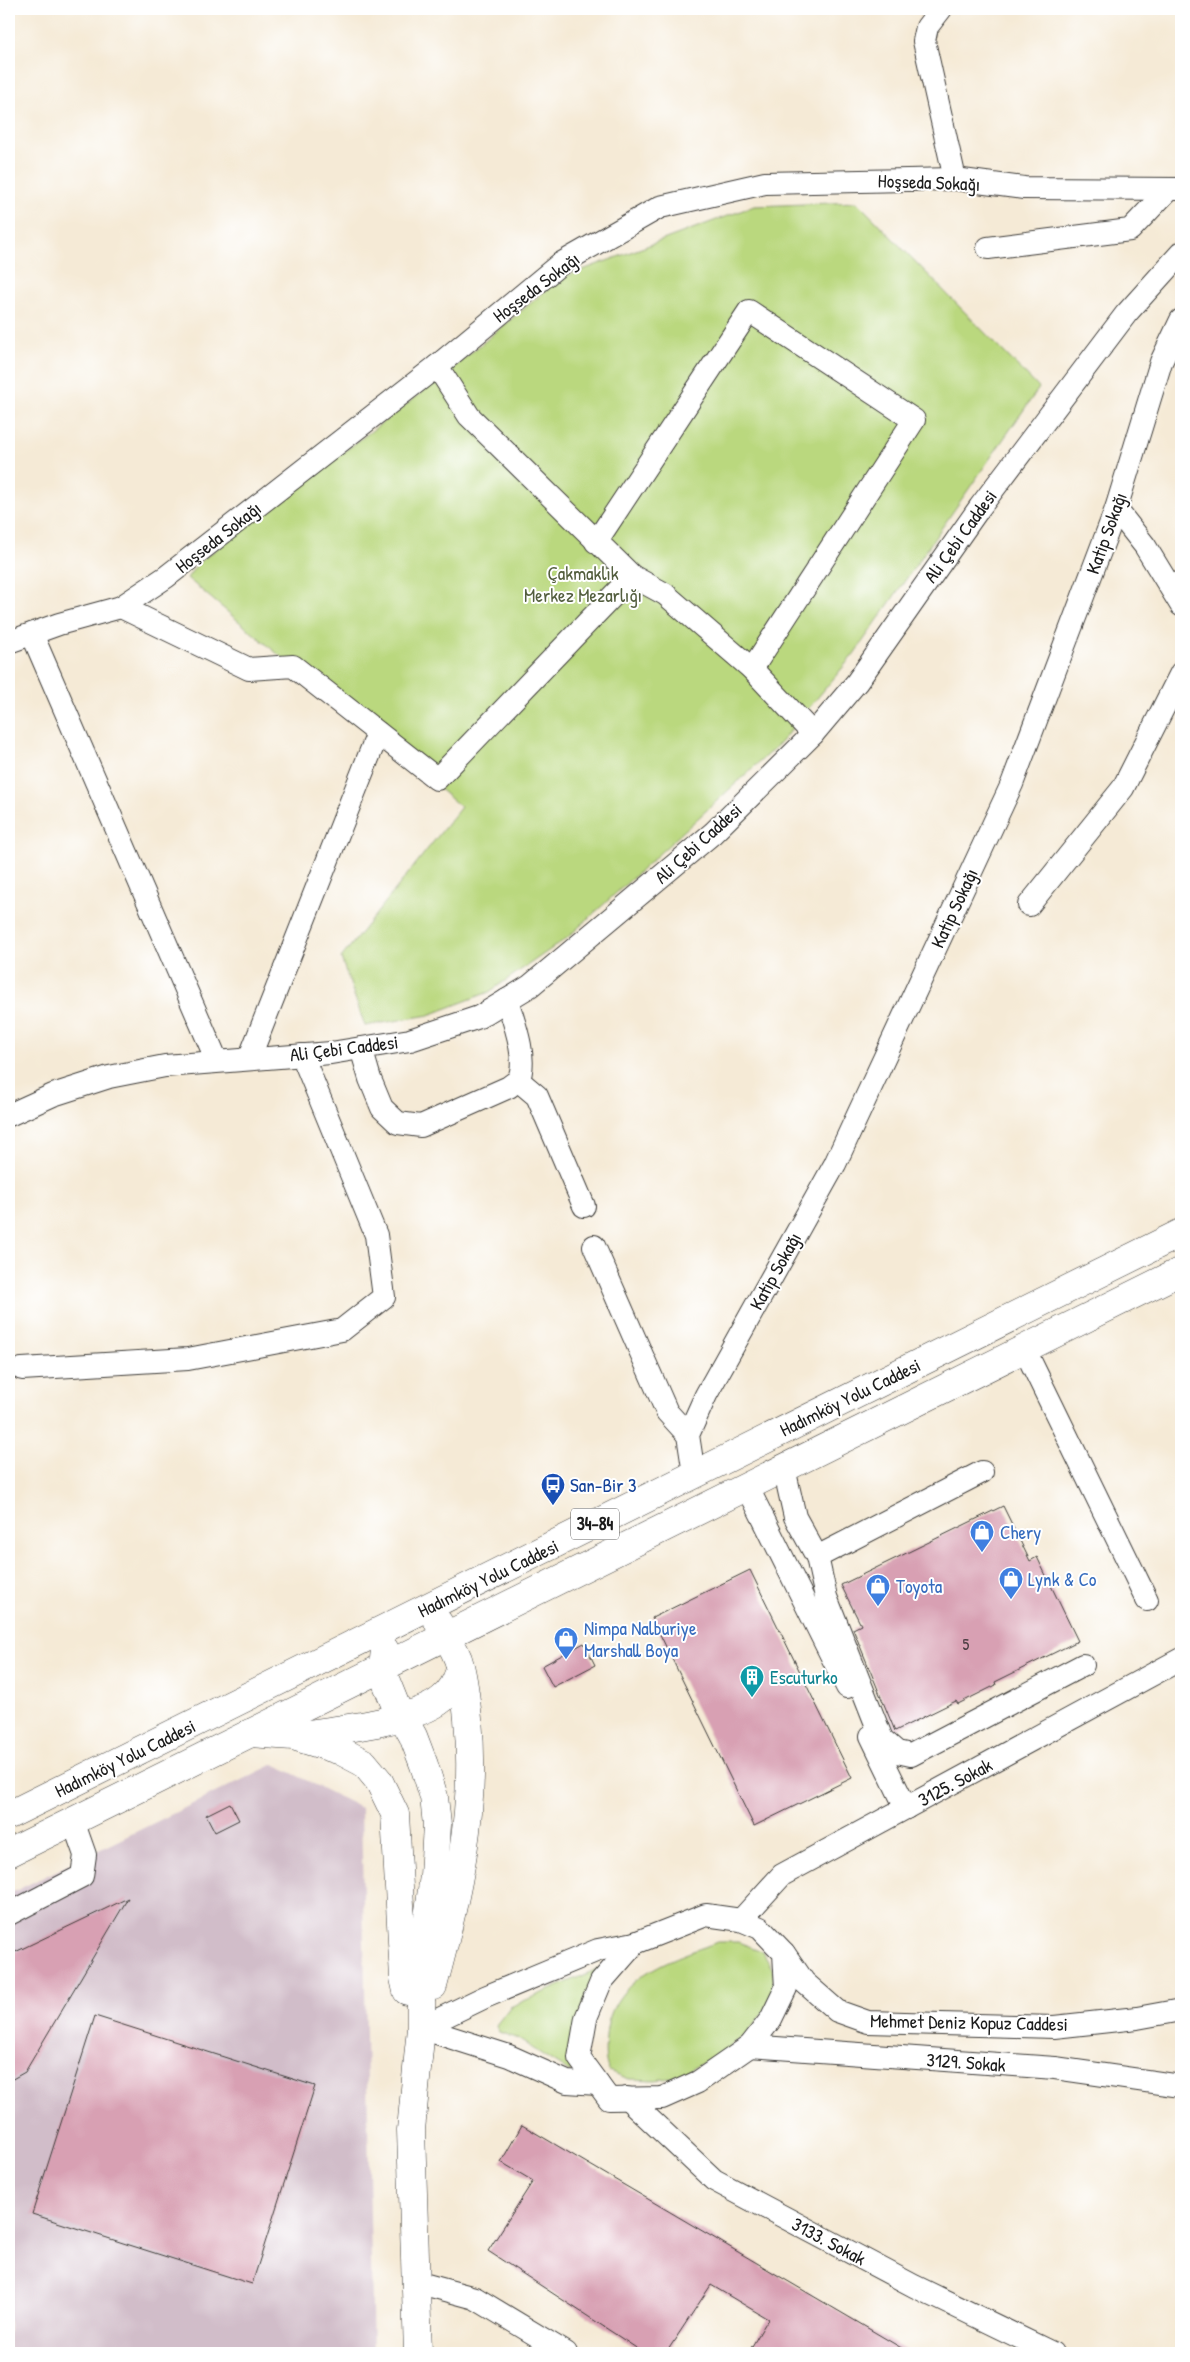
<svg xmlns="http://www.w3.org/2000/svg" width="1190" height="2362" viewBox="0 0 1190 2362" font-family="'Patrick Hand',sans-serif">
  <style>
    .industrial { fill: #d1bdc9 }
    .green { fill: #bad87e; stroke: #6b7a4d }
    .building { fill: #d8a0b3 }
    .lines { fill: none; stroke-linecap: round; stroke-linejoin: round }
    .minor-casing { stroke: #3d3b38; stroke-width: 24 }
    .major-casing { stroke: #3d3b38; stroke-width: 29 }
    .minor { stroke: #fff; stroke-width: 22 }
    .major { stroke: #fff; stroke-width: 28 }
    .labels { text-anchor: middle; stroke-width: 4; stroke-linejoin: round; paint-order: stroke }
    .number-label { font-size: 16px; fill: #4b3d42 }
    .shield { fill: #fff; stroke: #606060; stroke-width: 1 }
    .shield-label { font-size: 18px; font-weight: bold; fill: #1c1c1c }
    .street-label { font-size: 19px; fill: #1c1c1c; stroke: #fff }
    .park-label { font-size: 19px; fill: #535e3e; stroke: #fff }
    .transit-label { font-size: 19px; fill: #164399; stroke: #fff; text-anchor: start }
    .shop-label { font-size: 19px; fill: #366cbe; stroke: #fff; text-anchor: start }
    .culture-label { font-size: 19px; fill: #0d838f; stroke: #fff; text-anchor: start }
  </style>
  <rect width="100%" height="100%" fill="#fff"/>
  <filter id="ink" filterUnits="userSpaceOnUse"><feTurbulence type="fractalNoise" baseFrequency=".02" numOctaves="2"/><feDisplacementMap in="SourceGraphic" scale="10" xChannelSelector="R" yChannelSelector="G"/><feConvolveMatrix kernelMatrix="1 2 1 2 8 2 1 2 1" color-interpolation-filters="sRGB"/></filter>
  <filter id="wash" filterUnits="userSpaceOnUse"><feTurbulence type="fractalNoise" baseFrequency=".0096" numOctaves="4" result="noise"/><feDisplacementMap in="SourceGraphic" scale="20" xChannelSelector="R" yChannelSelector="G"/><feGaussianBlur stdDeviation="1.12" result="paint"/><feColorMatrix in="noise" values="0 0 0 0 0 0 0 0 0 0 0 0 0 0 0 0 0 1.4 0 .05"/><feComposite in="paint" operator="in"/></filter>
  <g filter="url(#wash)">
    <rect width="100%" height="100%" fill="#f5ead6"/>
    <!-- industrial -->
    <path class="industrial" d="M274 1764 361 1808 373 2353H9V1894Z"/>
    <!-- green -->
    <g class="green">
      <path d="M857 202 1039 388 854 654 779 744 567 938 489 992 429 1015 365 1026 341 958 461 807 187 578 198 563 437 381 561 278 754 206Z"/>
      <path d="M718 1942H738L762 1951 773 1970 774 1984 771 2002 746 2035 724 2051 677 2077 655 2080 629 2079 609 2071C604 2060 605 2048 606 2037 610 1977 671 1959 718 1942Z"/>
      <path d="M602 1967 571 2053V2073L518 2039 499 2032 496 2025 510 2007Z"/>
    </g>
    <g id="blocks">
      <!-- building -->
      <g class="building">
        <path d="M1003 1506 1030 1561 1037 1557 1078 1641 995 1682 996 1685 958 1704 956 1701 895 1731 853 1629 861 1625 841 1585Z"/>
        <path d="M750 1570 852 1778 754 1826 652 1618Z"/>
        <path d="M584 1643 595 1665 553 1687 542 1666Z"/>
        <path d="M230 1803 239 1820 215 1832 206 1815Z"/>
        <path d="M128 1898 25 2072 9 2081V1955Z"/>
        <path d="M95 2016 315 2086 252 2284 32 2214Z"/>
        <path d="M522 2125 910 2353H748L768 2319 711 2285 666 2353H644L488 2251 533 2181 501 2162Z"/>
      </g>
    </g>
  </g>
  <g filter="url(#ink)">
    <use href="#blocks" fill-opacity="0" stroke="#3d3b38" stroke-width="1"/>
    <g class="lines">
      <defs>
        <g id="minor">
          <path d="M941 9 927 27 924 41 955 179"/>
          <path d="M988 248 1130 230 1169 189"/>
          <path d="M437 366 469 416 632 576 665 594 752 669 813 734"/>
          <path d="M1116 509 1145 546 1181 605"/>
          <path d="M596 542 749 311 914 420 752 669"/>
          <path d="M121 607 249 669 293 666 437 779 632 576"/>
          <path d="M32 634 217 1061"/>
          <path d="M9 642 59 624 121 607 166 577 437 366 560 264 660 207 765 183 955 179 1024 188 1181 189"/>
          <path d="M1029 905 1123 788 1181 673"/>
          <path d="M361 1048 370 1079 382 1108 398 1123 421 1126 509 1087C511 1085 516 1082 518 1080 529 1061 513 1019 507 1000"/>
          <path d="M249 1059 378 733"/>
          <path d="M518 1080 537 1096 584 1206"/>
          <path d="M9 1115 53 1095 109 1077 165 1066 331 1053 410 1040 479 1017 530 986 713 833 813 734 857 682 980 507 1126 314 1181 253"/>
          <path d="M594 1246 667 1412 688 1435"/>
          <path d="M1024 1348 1147 1600"/>
          <path d="M22 1369 188 1359 342 1330 384 1297 376 1235 302 1055"/>
          <path d="M784 1468 795 1517 817 1557 826 1597 882 1739 897 1752 911 1755 1083 1665"/>
          <path d="M694 1474 688 1435 706 1395 835 1164 1012 784 1116 509 1161 362 1181 320"/>
          <path d="M747 1486 847 1687"/>
          <path d="M817 1557 982 1472"/>
          <path d="M871 1736 906 1808"/>
          <path d="M9 1914 82 1876 85 1855 73 1821"/>
          <path d="M706 1915 741 1920 760 1928 784 1953 786 1988 771 2019 750 2046 698 2082 662 2098 609 2099 579 2058 586 2018 601 1982 635 1943Z"/>
          <path d="M741 1920 782 1875 1181 1659"/>
          <path d="M784 1953 804 1982 837 2011 868 2022 1054 2027 1137 2018 1181 2010"/>
          <path d="M421 2028 485 1997 598 1950 635 1943"/>
          <path d="M421 2028 509 2056 567 2082 598 2084"/>
          <path d="M750 2046 1055 2068 1181 2086"/>
          <path d="M627 2098 714 2180 914 2286 1052 2353"/>
          <path d="M416 2282 475 2298 566 2353"/>
        </g>
        <g id="major">
          <path d="M385 1650 383 1668 385 1679 395 1704 413 1736 424 1765 434 1797 437 1825 434 1876 421 1966V2028L411 2130 418 2353"/>
          <path d="M250 1733 293 1736 341 1751 364 1763 379 1781 395 1814 404 1978 407 1991"/>
          <path d="M301 1735C337 1730 416 1721 442 1699 452 1691 456 1682 460 1670"/>
          <path d="M9 1815 1181 1233"/>
          <path d="M9 1853 1181 1271"/>
          <path d="M433 1986C457 1898 477 1810 468 1719 466 1700 464 1677 458 1659 453 1646 445 1633 438 1622"/>
        </g>
      </defs>
      <!-- minor casing -->
      <use href="#minor" class="minor-casing"/>
      <!-- major casing -->
      <use href="#major" class="major-casing"/>
      <!-- minor -->
      <use href="#minor" class="minor"/>
      <!-- major -->
      <use href="#major" class="major"/>
    </g>
  </g>
  <!-- icons -->
  <defs>
    <symbol id="bus-pin" viewBox="-11 -11 22 30"><path d="M0 17L-7.5 6A9.5 9.5 0 1 1 7.5 6Z" fill="#1a4fb4" stroke="#fff"/><path d="M-5-6H5V4H4V6H2V4H-2V6H-4V4H-5ZM-3.5-4V0h7V-4ZM-3.5 1.2v1.5H-2V1.2ZM2 1.2v1.5H3.5V1.2Z" fill="#fff"/></symbol>
    <symbol id="shop-pin" viewBox="-11 -11 22 30"><path d="M0 17L-7.5 6A9.5 9.5 0 1 1 7.5 6Z" fill="#3f7fe0" stroke="#fff"/><path d="M-5-2.5h2.3a2.7 3.5 0 0 1 5.4 0H5L5.5 6h-11ZM-1.5-2.5h3a1.5 2.3 0 0 0-3 0Z" fill="#fff"/></symbol>
    <symbol id="building-pin" viewBox="-11 -11 22 30"><path d="M0 17L-7.5 6A9.5 9.5 0 1 1 7.5 6Z" fill="#0f9aa8" stroke="#fff"/><path d="M-4-6H4V6H1V3H-1V6H-4ZM-2.5-4.3h1.7v1.8h-1.7ZM.8-4.3h1.7v1.8H.8ZM-2.5-1h1.7V.8h-1.7ZM.8-1h1.7V.8H.8Z" fill="#fff"/></symbol>
  </defs>
  <g fill-rule="evenodd">
    <use href="#bus-pin" x="539" y="1471" width="28" height="38"/>
    <use href="#shop-pin" x="968" y="1518" width="28" height="38"/>
    <use href="#shop-pin" x="997" y="1565" width="28" height="38"/>
    <use href="#shop-pin" x="864" y="1572" width="28" height="38"/>
    <use href="#shop-pin" x="552" y="1625" width="28" height="38"/>
    <use href="#building-pin" x="738" y="1663" width="28" height="38"/>
  </g>
  <g class="labels">
    <!-- number labels -->
    <g class="number-label">
      <text x="966" y="1650">5</text>
    </g>
    <!-- shield labels -->
    <rect class="shield" x="571" y="1508.5" width="48" height="31" rx="4"/>
    <g class="shield-label">
      <text x="595" y="1530">34-84</text>
    </g>
    <!-- street labels -->
    <g class="street-label">
      <text transform="translate(929 182) rotate(2)" y="7">Hoşseda Sokağı</text>
      <text transform="translate(536 287) rotate(-37)" y="7">Hoşseda Sokağı</text>
      <text transform="translate(1106 533) rotate(-70)" y="7">Katip Sokağı</text>
      <text transform="translate(960 536) rotate(-54)" y="7">Ali Çebi Caddesi</text>
      <text transform="translate(218 537) rotate(-38)" y="7">Hoşseda Sokağı</text>
      <text transform="translate(698 843) rotate(-42)" y="7">Ali Çebi Caddesi</text>
      <text transform="translate(954 908) rotate(-65)" y="7">Katip Sokağı</text>
      <text transform="translate(344 1048) rotate(-7)" y="7">Ali Çebi Caddesi</text>
      <text transform="translate(775 1271) rotate(-61)" y="7">Katip Sokağı</text>
      <text transform="translate(850 1397) rotate(-26)" y="7">Hadımköy Yolu Caddesi</text>
      <text transform="translate(488 1578) rotate(-26)" y="7">Hadımköy Yolu Caddesi</text>
      <text transform="translate(125 1758) rotate(-26)" y="7">Hadımköy Yolu Caddesi</text>
      <text transform="translate(955 1782) rotate(-28)" y="7">3125. Sokak</text>
      <text transform="translate(969 2022) rotate(1)" y="7">Mehmet Deniz Kopuz Caddesi</text>
      <text transform="translate(966 2062) rotate(4)" y="7">3129. Sokak</text>
      <text transform="translate(829 2241) rotate(28)" y="7">3133. Sokak</text>
    </g>
    <!-- park labels -->
    <g class="park-label">
      <text x="583" y="580">Çakmaklık<tspan x="583" dy="22">Merkez Mezarlığı</tspan></text>
    </g>
    <!-- transit labels -->
    <g class="transit-label">
      <text x="570" y="1492">San-Bir 3</text>
    </g>
    <!-- shop labels -->
    <g class="shop-label">
      <text x="1000" y="1539">Chery</text>
      <text x="1028" y="1586">Lynk &amp; Co</text>
      <text x="896" y="1593">Toyota</text>
      <text x="584" y="1635">Nimpa Nalburiye<tspan x="584" dy="22">Marshall Boya</tspan></text>
    </g>
    <!-- culture labels -->
    <g class="culture-label">
      <text x="770" y="1684">Escuturko</text>
    </g>
  </g>
  <!-- margin -->
  <rect width="1190" height="2362" fill="none" stroke="#fff" stroke-width="30"/>
</svg>
